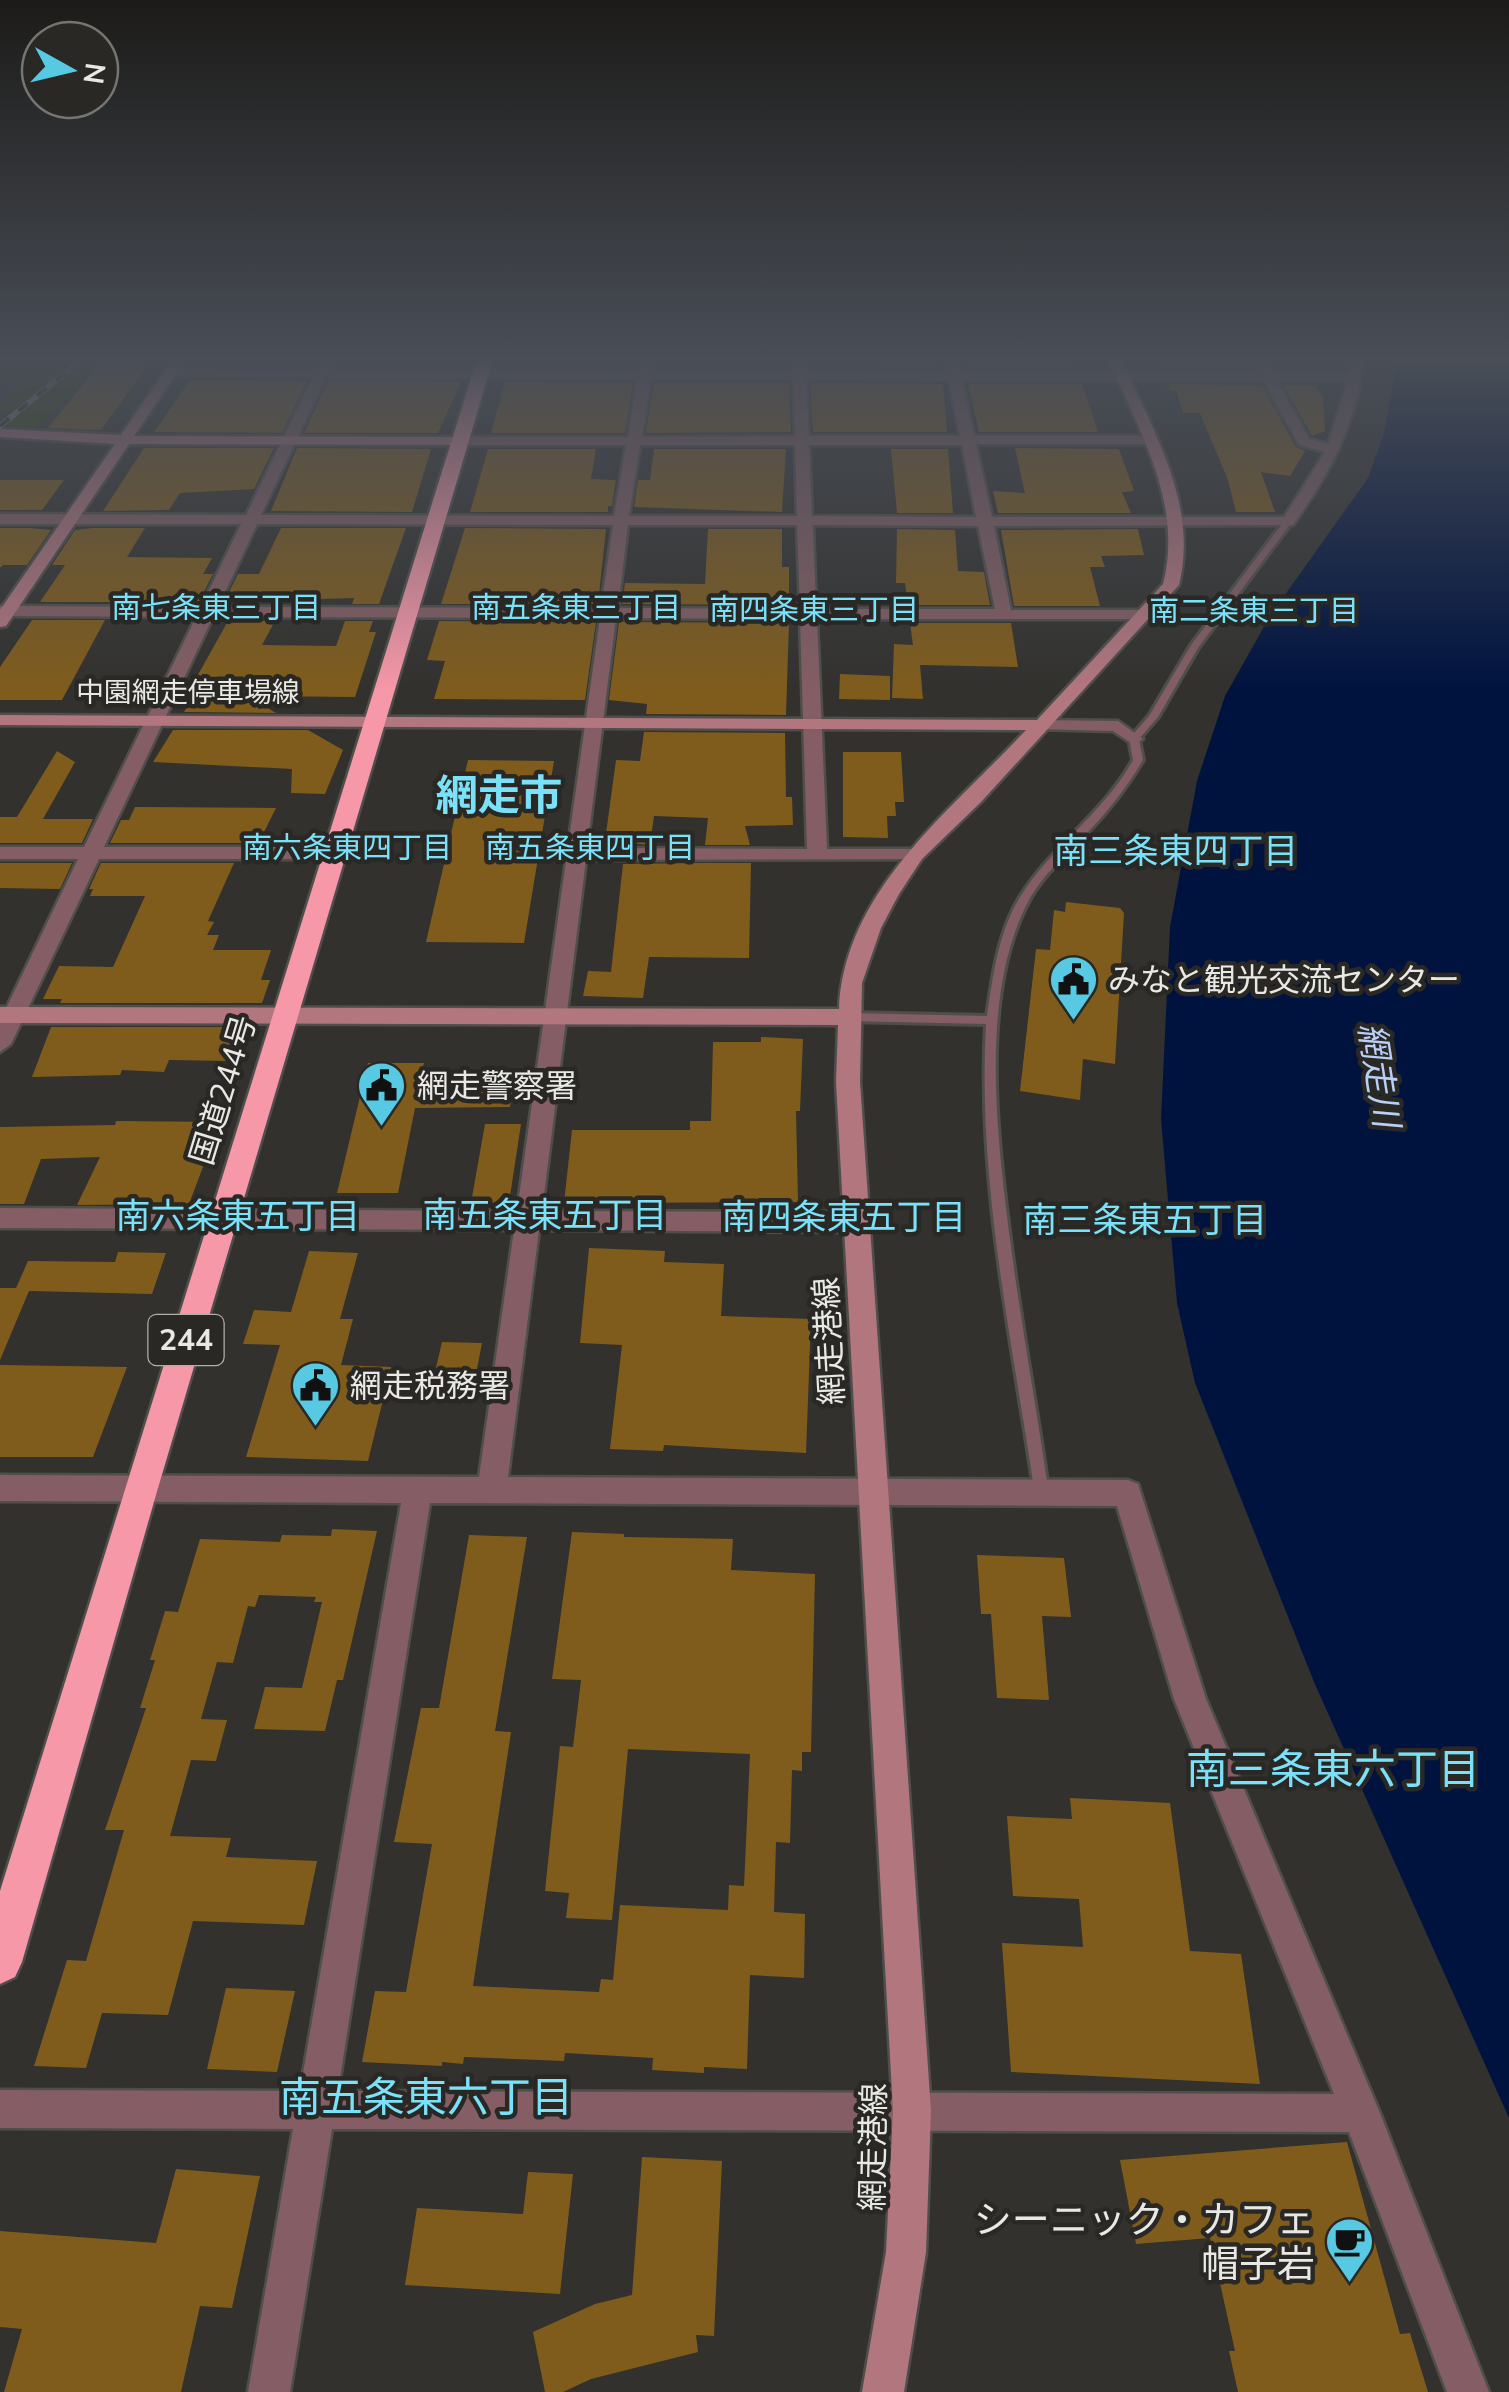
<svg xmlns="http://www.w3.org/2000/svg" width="1509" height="2392" viewBox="0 0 1509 2392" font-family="'Nunito Sans','Noto Sans JP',sans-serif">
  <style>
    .green { fill: #324501 }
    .water { fill: #00133f }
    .building { fill: #7f5c1c }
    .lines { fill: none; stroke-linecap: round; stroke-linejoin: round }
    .lane-casing { stroke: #4f4e4b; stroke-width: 6 }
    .street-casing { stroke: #4f4e4b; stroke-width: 5 }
    .secondary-casing { stroke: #4f4e4b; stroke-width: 5 }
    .highway-casing { stroke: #4f4e4b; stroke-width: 5 }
    .lane { fill: #845e64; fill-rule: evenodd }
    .street { fill: #845e64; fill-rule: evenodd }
    .secondary { fill: #b2767f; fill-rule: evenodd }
    .highway { fill: #f698a8; fill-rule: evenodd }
    .rail-casing { stroke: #8a8986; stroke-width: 6 }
    .rail { stroke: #292824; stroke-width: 4; stroke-dasharray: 12; stroke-linecap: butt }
    .labels { text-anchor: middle; stroke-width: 9; stroke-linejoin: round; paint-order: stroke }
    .far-street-label { font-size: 28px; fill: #e8e8e5; stroke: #292824 }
    .far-neighbourhood-label { font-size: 30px; fill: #7be1f8; stroke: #292824 }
    .shield { fill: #292824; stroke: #afaeab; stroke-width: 2.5 }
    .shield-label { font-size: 30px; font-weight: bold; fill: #e8e8e5 }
    .poi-label { font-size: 32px; fill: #e8e8e5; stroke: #292824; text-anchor: start }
    .street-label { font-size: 32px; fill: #e8e8e5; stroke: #292824 }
    .neighbourhood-label { font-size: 35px; fill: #7be1f8; stroke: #292824 }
    .water-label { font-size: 35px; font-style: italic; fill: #b8d0f5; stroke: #292824 }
    .near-poi-label { font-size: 38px; fill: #e8e8e5; stroke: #292824; text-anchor: end }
    .far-town-label { font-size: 42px; font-weight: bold; fill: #7be1f8; stroke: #292824 }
    .near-neighbourhood-label { font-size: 42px; fill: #7be1f8; stroke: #292824 }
  </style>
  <rect width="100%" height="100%" fill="#32312e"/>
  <!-- green -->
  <g class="green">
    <path d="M0 356H80L12 413 0 411V406L22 383H0Z"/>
    <path d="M91 356H102L70 396 34 429 5 427Z"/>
  </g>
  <!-- water -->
  <path class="water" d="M1398 356H1509V2118L1314 1682 1195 1383 1177 1303 1161 1119 1170 927 1197 781 1225 696 1270 616 1368 478 1384 433Z"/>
  <!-- building -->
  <g class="building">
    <path d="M106 356H154L101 430 48 428Z"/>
    <path d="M206 356H314L309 366 200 365Z"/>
    <path d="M545 356H627L639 357 636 367H542Z"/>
    <path d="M655 356H789V367H656Z"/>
    <path d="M809 356H940L941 368 810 367Z"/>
    <path d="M1073 356 1077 369 964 368 961 357Z"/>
    <path d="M1153 356H1248L1254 369H1159Z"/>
    <path d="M407 358H466L463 367 403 366Z"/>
    <path d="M190 380 307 381 282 433 154 432Z"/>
    <path d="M328 381 461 382 438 433H304Z"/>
    <path d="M505 382 633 383 625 433H491Z"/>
    <path d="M654 383H789L791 432 646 433Z"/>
    <path d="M810 383 943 384 947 432H813Z"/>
    <path d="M968 384H1082L1098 432H979Z"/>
    <path d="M1167 384 1262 385 1296 447 1305 451 1290 476 1261 472 1275 512H1236L1228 480 1200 413H1183L1176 391H1170Z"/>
    <path d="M1283 385H1315L1323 396 1325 431 1312 436Z"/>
    <path d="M144 448H274L254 489 180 493 169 510 103 511Z"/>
    <path d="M297 448 431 449 412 512 271 511Z"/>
    <path d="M1015 448 1119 449 1134 491 1122 492 1131 513H998L993 491 1025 493Z"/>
    <path d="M488 449H596L591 479 616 480 612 506H608V512H470Z"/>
    <path d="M654 449H786L782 512 634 507 638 480H650Z"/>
    <path d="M891 449H948L953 513H897Z"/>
    <path d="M0 480H64L42 510H0Z"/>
    <path d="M0 528H30L51 530 27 565H3L0 568Z"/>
    <path d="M92 528H145L127 557 212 558 203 574H213L199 602H40L65 565H52L75 530Z"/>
    <path d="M281 528H406L379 604H352L354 598 224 602 238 574H259Z"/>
    <path d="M465 528 606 529 598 604H441Z"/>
    <path d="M708 529H782V567H789V605L622 604 625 583 705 584Z"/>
    <path d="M897 529 955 530 958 571 984 572 990 605H908L905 583H896Z"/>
    <path d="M1138 529 1144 555 1101 556 1105 567H1090L1100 606H1014L1001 530Z"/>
    <path d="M32 620H105L62 700H0V667Z"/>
    <path d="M228 621H275L262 645 336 646 345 621H373L369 632H376L355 697 248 696 276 713 184 712 192 698H185Z"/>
    <path d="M439 621 596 622 585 700 434 699 445 661 427 660Z"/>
    <path d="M619 622 789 623 786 715 646 714 647 704 609 700Z"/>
    <path d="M910 623H1011L1018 667 920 665 923 699 892 698 894 644 913 645Z"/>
    <path d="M840 674 890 676V700L839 699Z"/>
    <path d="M173 730H308L343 750 325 794 291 793 292 769 153 762Z"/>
    <path d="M644 732 785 733 786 797H792L793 825 745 826 750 845H705L708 818 654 816 650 845 605 841 616 760 640 761Z"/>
    <path d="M57 751 75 762 43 819H93L82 843H0V817H17Z"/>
    <path d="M843 752H901L904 802H895L896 816H887L888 838 843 837Z"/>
    <path d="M468 760 554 761 524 943 426 942Z"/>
    <path d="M135 807 276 808 261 838 245 837 243 843H110L121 820H129Z"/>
    <path d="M0 863H72L60 889 0 888Z"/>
    <path d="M101 863H234L208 921 214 922 207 935H219L213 950H271L261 980H270L262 1003H60L62 999H43L59 966 113 967 145 896H90L93 889H89Z"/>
    <path d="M702 863H751L749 958 649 957 643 998 583 996 588 971 611 972 623 864Z"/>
    <path d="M1066 902 1120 908 1124 913 1115 1064 1083 1059 1080 1100 1020 1091 1036 949 1050 950 1054 910 1065 912Z"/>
    <path d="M51 1027H244L231 1061 169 1060 164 1072 122 1070 120 1075 32 1077Z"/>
    <path d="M761 1037 803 1039 800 1111H796L798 1202 564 1203 572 1130H690V1121H711L713 1042H761Z"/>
    <path d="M368 1063H424L422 1072 515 1071 510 1107 415 1108 398 1193H337Z"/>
    <path d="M116 1121 220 1122 189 1204 77 1205 100 1157 41 1159 24 1204H0V1127L115 1125Z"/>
    <path d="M485 1124H521L509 1203H471Z"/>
    <path d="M589 1248 665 1251 664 1262 724 1264 721 1316 811 1319 806 1453 664 1445 663 1451 610 1449 622 1345 580 1343Z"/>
    <path d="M309 1251 358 1253 340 1319H353L341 1365 391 1367 368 1461 246 1457 280 1345 243 1344 254 1310 291 1312Z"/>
    <path d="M118 1252 166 1253 152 1294 29 1291 0 1360V1288H16L28 1261 115 1262Z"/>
    <path d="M442 1342 482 1343 477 1369 436 1368Z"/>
    <path d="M0 1365 127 1367 93 1457H0Z"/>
    <path d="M332 1529 377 1531 343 1680H337L325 1731 254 1729 265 1687 302 1688 322 1602H314L316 1597 259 1595 255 1607 248 1606 233 1663 217 1662 201 1719 227 1720 216 1761 191 1760 170 1836 231 1838 226 1857 317 1861 304 1925 193 1921 168 2015 102 2013 86 2068 34 2066 67 1960 86 1961 124 1830H105L146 1708H140L155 1660H150L165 1611 178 1612 200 1539 280 1542 282 1535 331 1536Z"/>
    <path d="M572 1532 624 1534V1537L733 1539 731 1570 815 1574 811 1752H802V1771L792 1770 790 1843 776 1842 774 1912 805 1914 804 1978 750 1975 747 2069 704 2067V2073L652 2070 653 2058 565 2053 564 2061 464 2057 463 2064 442 2062V2066L362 2062 375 1991 406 1992 432 1844 394 1842 421 1708H439L469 1535 527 1537 495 1731 511 1732 473 1986 599 1992 601 1979 613 1980 620 1905 728 1910 729 1885 744 1886 750 1754 628 1749 612 1920 566 1918 569 1893 545 1891 560 1746 573 1747 581 1680 552 1679Z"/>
    <path d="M977 1555 1064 1558 1071 1617 1042 1616 1049 1700 997 1698 991 1614H981Z"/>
    <path d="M1070 1798 1170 1803 1190 1951 1241 1954 1260 2084 1011 2072 1002 1943 1083 1947 1079 1899 1013 1896 1007 1816 1072 1819Z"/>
    <path d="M226 1988 295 1991 277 2072 207 2069Z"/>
    <path d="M1347 2142 1400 2334 1410 2333 1428 2392H1238L1229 2351H1235L1210 2238 1136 2244 1120 2160Z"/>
    <path d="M642 2157 722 2161 714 2336 696 2335 698 2352 591 2379 563 2392H545L533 2332 595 2304 632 2295Z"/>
    <path d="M176 2169 260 2176 232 2308 200 2306 181 2392H4L22 2329 0 2327V2231L156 2243Z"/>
    <path d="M528 2172 573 2174 560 2294 405 2285 417 2208 523 2214Z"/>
  </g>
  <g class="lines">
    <defs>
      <path id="lane" d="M1285 520 1292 522 1198 648 1158 717 1139 739 1143 760C1127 787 1109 810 1088 832 1067 854 1042 875 1028 902 979 995 997 1137 1010 1239 1021 1325 1037 1410 1049 1495L1047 1500 1042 1502 1037 1500 1035 1495C1012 1339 977 1182 986 1024L848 1021 842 1017 848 1013 987 1016C993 976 998 933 1020 897 1052 846 1103 814 1133 760L1129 739 1149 716 1191 645Z"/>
      <g id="street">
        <path d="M793 356H805L806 371 948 372 946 361 952 357 958 361 961 372 1260 373 1251 356H1264L1273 373H1349L1352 356H1364C1357 422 1331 472 1293 525L994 526 1011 610H1146L1152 611V619H817L827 849H915L922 851V859L586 860 542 1211 857 1212 866 1215 870 1222 866 1229 857 1232 539 1230 508 1477 1128 1480 1138 1484 1206 1699 1380 2113 1489 2392H1447L1349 2132 332 2129 290 2392H248L293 2129 0 2128V2090L300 2091 401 1503 0 1501V1475L479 1477 514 1230 0 1228V1208L517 1211 600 618 213 617 104 847H335L345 853 335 859H99L11 1044 0 1052V1021L78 859H0V847H84L196 617 0 616V606L201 607 241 524H0V514L246 515 313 377 166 376V370L171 369 316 370 327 357 333 361 329 370 639 371 641 360 648 356 653 360 652 371H793ZM326 377 637 379 628 437H459L452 441 459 445H626L614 516 261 515ZM651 379H793L795 436 642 437ZM806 379 949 380 960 436H809ZM962 380 1264 381 1299 445 1325 452 1284 517H992L976 444H1148L1155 440 1148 436H974ZM1277 381H1348L1328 444 1309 439ZM640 445H795L797 516H629ZM809 445H962L976 517 812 516ZM257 524 613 525 601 608 218 607ZM628 525H797L800 609 618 608ZM813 525 978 526 995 609H816ZM616 618 800 619 807 849 587 848ZM430 1503 1117 1506 1174 1699 1334 2094 338 2091Z"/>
        <path d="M1040 720 1118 721 1143 739 1134 745 1113 731 1034 729 1031 725Z"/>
      </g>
      <g id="secondary">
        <path d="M175 356H188L134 436 459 437 466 441 459 445 129 444 6 626 0 627V610L115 444 0 437V429L121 435Z"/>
        <path d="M1107 356H1120C1152 430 1199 503 1179 585L981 802 922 859 899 894 881 928 862 983 860 1082 931 2111 926 2252 904 2392H862L886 2252 893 2111 836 1082 838 1025 0 1023V1007L839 1009C844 890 952 810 1026 730L0 725V715L1037 720 1163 584C1184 503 1138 429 1107 356Z"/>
      </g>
      <path id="highway" d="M478 356H494L158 1488 22 1962 15 1977 0 1984V1891Z"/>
    </defs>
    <!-- lane casing -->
    <use href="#lane" class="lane-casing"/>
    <!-- street casing -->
    <use href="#street" class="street-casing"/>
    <!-- secondary casing -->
    <use href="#secondary" class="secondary-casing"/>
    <!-- highway casing -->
    <use href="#highway" class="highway-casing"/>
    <!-- lane -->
    <use href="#lane" class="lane"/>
    <!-- street -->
    <use href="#street" class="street"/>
    <!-- secondary -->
    <use href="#secondary" class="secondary"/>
    <!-- highway -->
    <use href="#highway" class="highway"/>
    <defs>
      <path id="rail" d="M0 426 86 356"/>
    </defs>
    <!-- rail casing -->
    <use href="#rail" class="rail-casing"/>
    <!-- rail -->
    <use href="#rail" class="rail"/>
  </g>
  <!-- sky -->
  <linearGradient id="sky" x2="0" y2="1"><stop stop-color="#1c1b19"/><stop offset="0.52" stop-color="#494e57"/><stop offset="1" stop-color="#494e57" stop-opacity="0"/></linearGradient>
  <rect width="1509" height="691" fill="url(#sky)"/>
  <!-- icons -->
  <defs>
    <symbol id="civic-pin" viewBox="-11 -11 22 30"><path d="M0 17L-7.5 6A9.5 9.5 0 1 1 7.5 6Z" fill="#57c9e2" stroke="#292824"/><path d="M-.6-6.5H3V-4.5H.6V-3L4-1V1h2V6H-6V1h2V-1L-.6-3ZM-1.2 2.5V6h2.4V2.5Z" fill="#111"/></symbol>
    <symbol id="cafe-pin" viewBox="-11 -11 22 30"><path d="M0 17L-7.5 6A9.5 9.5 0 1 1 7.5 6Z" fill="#57c9e2" stroke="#292824"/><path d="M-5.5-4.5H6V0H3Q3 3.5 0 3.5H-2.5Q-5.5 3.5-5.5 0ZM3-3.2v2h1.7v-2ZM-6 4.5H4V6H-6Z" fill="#111"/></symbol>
  </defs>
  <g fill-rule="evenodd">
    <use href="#civic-pin" x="1046" y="952" width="55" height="75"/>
    <use href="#civic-pin" x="354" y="1058" width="55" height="75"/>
    <use href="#civic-pin" x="288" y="1358" width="55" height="75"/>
    <use href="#cafe-pin" x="1322" y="2214" width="55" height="75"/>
  </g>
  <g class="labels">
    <!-- far-street labels -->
    <g class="far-street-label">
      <text x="188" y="702">中園網走停車場線</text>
    </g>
    <!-- far-neighbourhood labels -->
    <g class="far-neighbourhood-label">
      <text x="216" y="618">南七条東三丁目</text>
      <text x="576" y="618">南五条東三丁目</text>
      <text x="814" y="620">南四条東三丁目</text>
      <text x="1254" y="621">南二条東三丁目</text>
      <text x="347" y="858">南六条東四丁目</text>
      <text x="590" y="858">南五条東四丁目</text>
    </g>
    <!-- shield labels -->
    <rect class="shield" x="148.5" y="1315" width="75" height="50" rx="8"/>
    <g class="shield-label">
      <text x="186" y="1350">244</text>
    </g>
    <!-- poi labels -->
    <g class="poi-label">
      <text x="1108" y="991">みなと観光交流センター</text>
      <text x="417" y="1097">網走警察署</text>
      <text x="350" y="1397">網走税務署</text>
    </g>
    <!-- street labels -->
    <g class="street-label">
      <text transform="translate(223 1090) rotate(-73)" y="11">国道244号</text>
      <text transform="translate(829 1341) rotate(-93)" y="11">網走港線</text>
      <text transform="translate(873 2147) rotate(-89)" y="11">網走港線</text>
    </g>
    <!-- neighbourhood labels -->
    <g class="neighbourhood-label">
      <text x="1176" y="863">南三条東四丁目</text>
      <text x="545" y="1227">南五条東五丁目</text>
      <text x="238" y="1228">南六条東五丁目</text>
      <text x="844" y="1229">南四条東五丁目</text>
      <text x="1145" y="1232">南三条東五丁目</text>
    </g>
    <!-- water labels -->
    <g class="water-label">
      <text transform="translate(1379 1075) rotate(81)" y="12">網走川</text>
    </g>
    <!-- near-poi labels -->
    <g class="near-poi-label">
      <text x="1315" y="2233">シーニック・カフェ<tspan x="1315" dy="44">帽子岩</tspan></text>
    </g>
    <!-- far-town labels -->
    <g class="far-town-label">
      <text x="499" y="810">網走市</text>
    </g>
    <!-- near-neighbourhood labels -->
    <g class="near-neighbourhood-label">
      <text x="1333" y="1784">南三条東六丁目</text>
      <text x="426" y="2112">南五条東六丁目</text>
    </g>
  </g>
  <!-- north arrow -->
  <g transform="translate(70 70) rotate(98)"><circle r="48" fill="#292824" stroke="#757571" stroke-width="2.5"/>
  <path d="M0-8L18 38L0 25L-18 38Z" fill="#57c9e2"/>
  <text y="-15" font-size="28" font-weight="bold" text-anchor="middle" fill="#e8e8e5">N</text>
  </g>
</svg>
